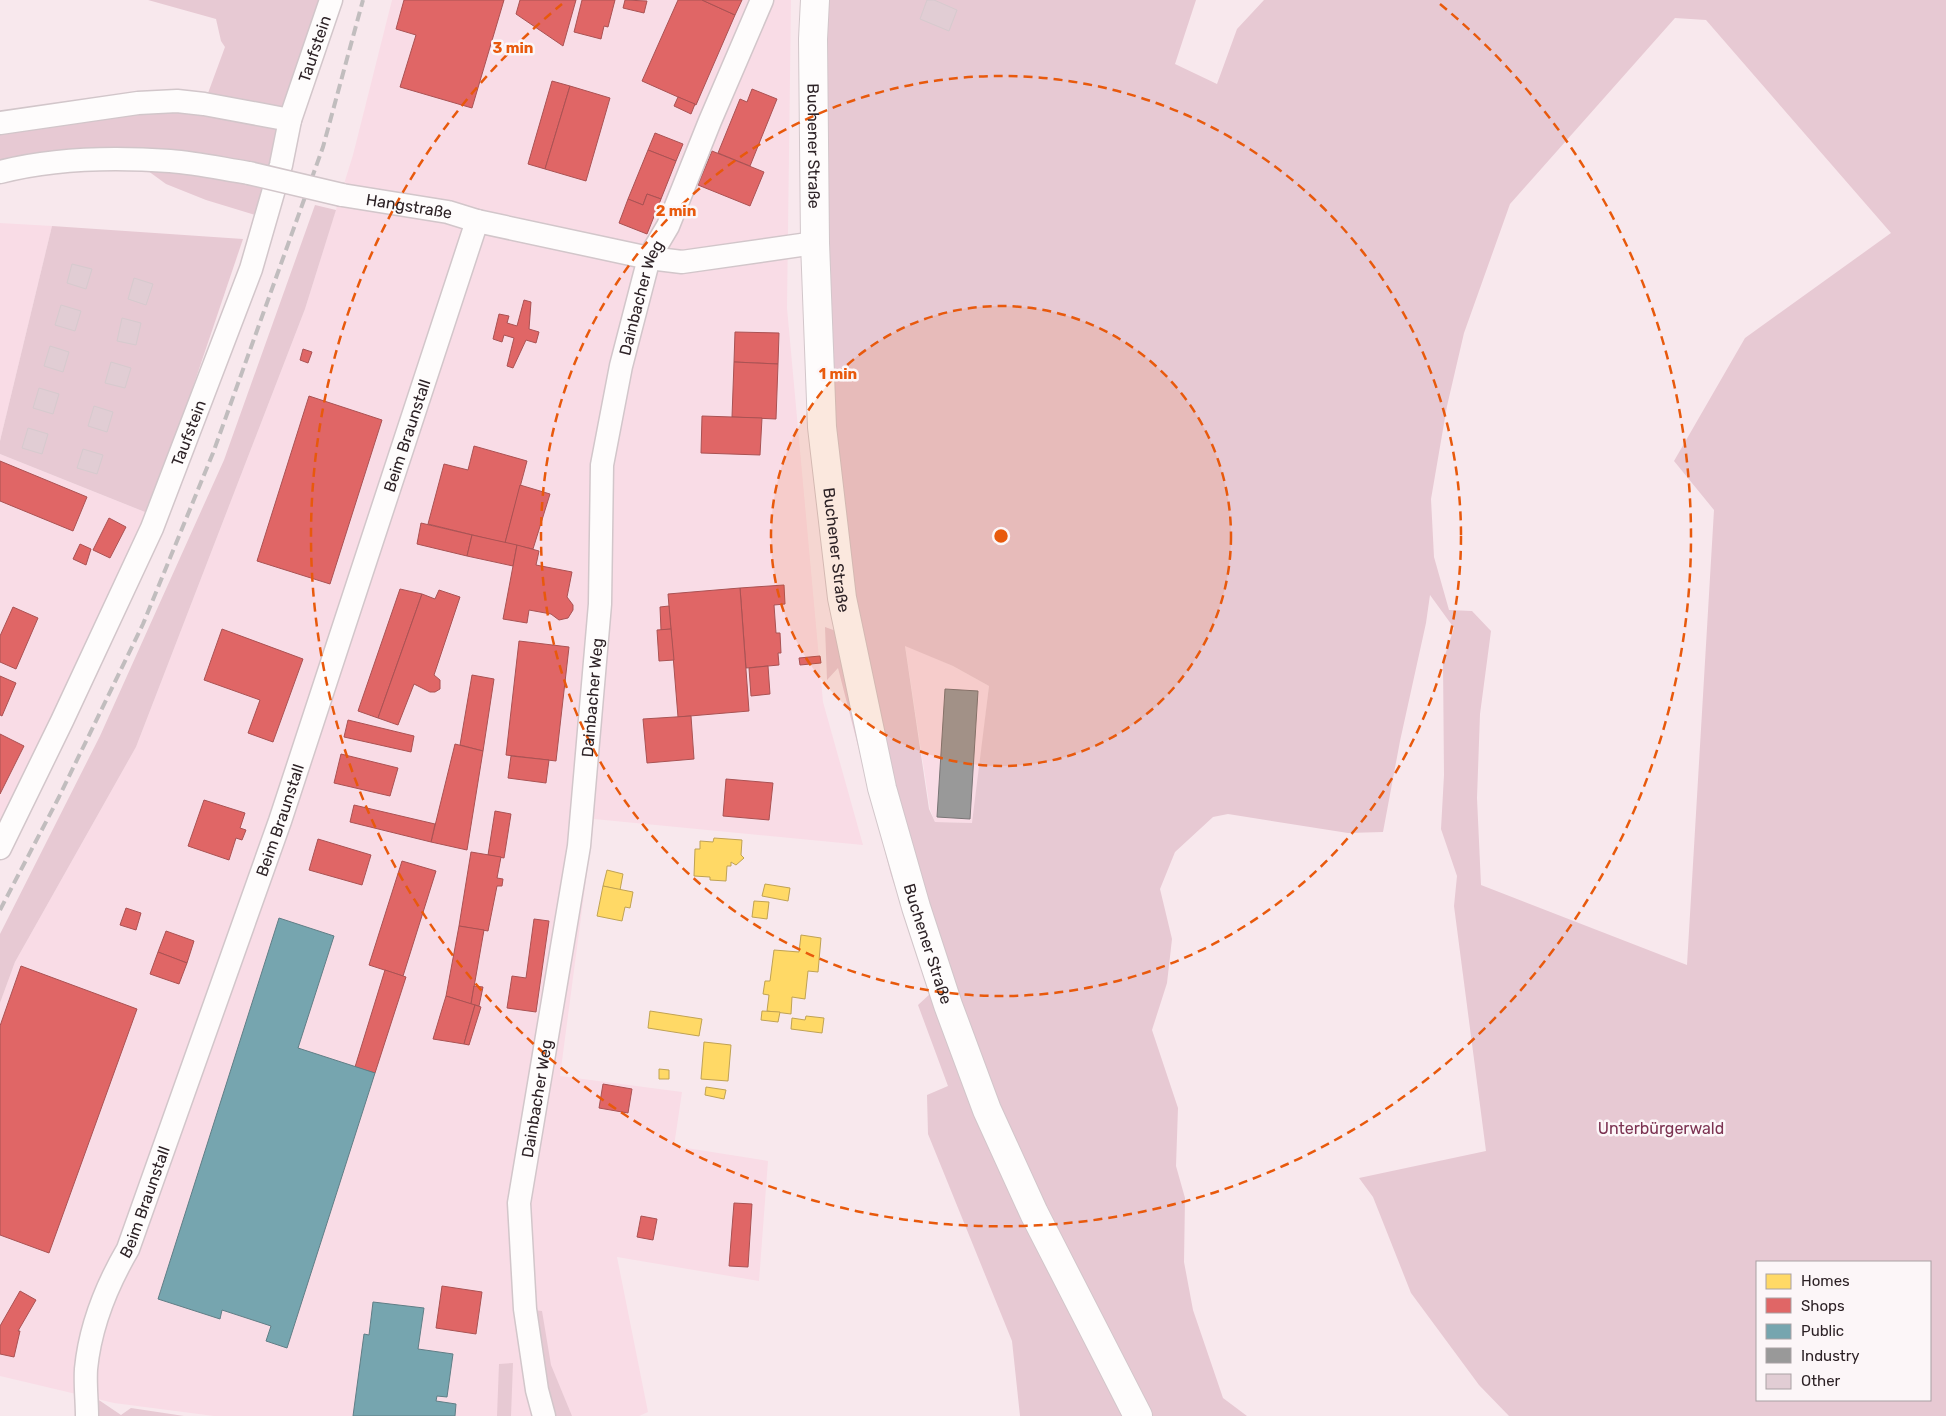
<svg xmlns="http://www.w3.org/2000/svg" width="1946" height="1416" viewBox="0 0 1946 1416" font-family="Rubik,sans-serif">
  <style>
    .built { fill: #f9dce6 }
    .green { fill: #e7c9d3; fill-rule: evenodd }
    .homes { fill: #ffd966; stroke: #c0a253 }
    .shops { fill: #e06666; stroke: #aa5253 }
    .public { fill: #76a5af; stroke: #607e86 }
    .industry { fill: #999; stroke: #797576 }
    .building { fill: #e1cdd4; stroke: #d6cace }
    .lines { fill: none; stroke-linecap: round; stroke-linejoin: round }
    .minor-casing { stroke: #d2c6ca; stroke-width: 25 }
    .secondary-casing { stroke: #d2c6ca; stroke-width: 30 }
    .minor { stroke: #fefcfc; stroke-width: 22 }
    .secondary { stroke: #fefcfc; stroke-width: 28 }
    .rail { stroke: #c1bdbe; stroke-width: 4; stroke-dasharray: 10 5; stroke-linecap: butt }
    .minor-bridge-casing { stroke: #d2c6ca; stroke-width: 25; stroke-linecap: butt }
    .minor-bridge { stroke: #fefcfc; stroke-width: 22 }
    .ring { fill: none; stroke: #e8590c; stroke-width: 2.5; stroke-dasharray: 9 6 }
    .labels { text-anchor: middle; stroke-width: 5; stroke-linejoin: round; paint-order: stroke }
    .street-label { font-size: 16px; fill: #2d2226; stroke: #fcf6f8 }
    .park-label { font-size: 16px; fill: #7c3352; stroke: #fcf6f8 }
    .centre { fill: #e8590c; stroke: #fcf6f8; stroke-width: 2.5 }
    .ring-label { font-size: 15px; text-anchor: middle; font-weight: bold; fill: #e8590c; stroke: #fcf6f8; stroke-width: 5; stroke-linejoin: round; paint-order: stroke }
  </style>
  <rect width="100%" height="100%" fill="#f8e8ed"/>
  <!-- built -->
  <g class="built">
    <path d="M392 0H791L787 308 823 702 863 845 594 819 560 1076 682 1092 674 1146 768 1161 759 1281 617 1257 648 1412 639 1416H214L114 1403 0 1376V1003L15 962 136 747 305 309 353 155Z"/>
    <path d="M0 223 52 226 0 441Z"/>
    <path d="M0 454 150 514 0 827Z"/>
    <path d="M905 645 953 666 989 686 973 823 935 822 930 809Z"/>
  </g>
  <!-- green -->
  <g class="green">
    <path d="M148 0H331L265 218 206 200 166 184 133 160 0 172V123L204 104 225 47 221 41 216 19Z"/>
    <path d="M815 0H1196L1175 64 1217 84 1237 29 1264 0H1946V1416H1509L1479 1385 1411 1293 1373 1197 1359 1178 1486 1151 1454 906 1457 876 1441 829 1444 775 1443 661 1454 628 1430 595 1426 623 1400 741 1383 832 1348 833 1228 814 1213 817 1175 852 1160 889 1172 939 1167 983 1152 1030 1178 1108 1176 1166 1185 1198 1184 1262 1193 1310 1223 1398 1247 1416H1020L1012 1341 928 1134 927 1095 948 1086 918 1005 931 993 891 875 838 668 827 680 825 627 850 636 842 598ZM1675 18 1706 20 1891 233 1745 338 1674 461 1714 510 1687 965 1481 885 1477 798 1480 714 1491 631 1472 611 1449 610 1434 557 1431 499 1447 406 1464 333 1510 204ZM905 646 953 666 989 686 972 823 935 822 929 809ZM1757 1262H1930V1400H1757Z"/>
    <path d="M315 205 336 210 305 309 136 747 15 962 0 1003V934L100 736 224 460Z"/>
    <path d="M52 226 243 239 150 514 0 454V441Z"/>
    <path d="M525 1309 542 1311 551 1365 572 1416H554Z"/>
    <path d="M513 1363 511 1416H497L499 1364Z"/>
    <path d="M87 1392 121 1415 131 1408 184 1416H87Z"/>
  </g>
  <!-- homes -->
  <g class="homes">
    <path d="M714 838 742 840 741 855 744 858 736 865 731 862V866H727L726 881 710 880V877L694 876 695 849H700V841L713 842Z"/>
    <path d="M607 870 623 874 620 890 603 886Z"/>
    <path d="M765 884 790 888 788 901 762 896Z"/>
    <path d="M603 886 633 892 630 908 625 907 622 921 597 916Z"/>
    <path d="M754 901 769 902 767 919 752 917Z"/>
    <path d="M801 935 821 938 818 972 808 971 805 999 792 997 791 1014 767 1011 769 995 763 994 765 981H770L774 950 799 952Z"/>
    <path d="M650 1011 702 1019 699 1036 648 1028Z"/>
    <path d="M762 1011 780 1012 778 1022 761 1020Z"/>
    <path d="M806 1016 824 1018 822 1033 791 1029 792 1018 805 1020Z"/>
    <path d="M704 1042 731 1045 728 1081 701 1079Z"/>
    <path d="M659 1069 669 1070V1079H659Z"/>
    <path d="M706 1087 726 1090 724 1099 705 1095Z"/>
  </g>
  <!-- shops -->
  <g class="shops">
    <path d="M404 0H504L472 108 400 87 416 35 396 29Z"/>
    <path d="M520 0H576L563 46 516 14Z"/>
    <path d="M582 0H615L608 27 604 26 601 39 574 32Z"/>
    <path d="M625 0 647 1 644 13 623 8Z"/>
    <path d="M678 0H702L735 15 696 105 642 81Z"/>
    <path d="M702 0H742L735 15Z"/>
    <path d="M552 81 570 86 545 169 528 164Z"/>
    <path d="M570 86 610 98 586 181 545 169Z"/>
    <path d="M752 89 777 99 750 166 718 153 740 99 747 102Z"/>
    <path d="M678 97 695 104 691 114 674 106Z"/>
    <path d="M655 133 683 144 676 161 648 150Z"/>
    <path d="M648 150 676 161 661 199 647 194 643 205 628 199Z"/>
    <path d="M712 151 764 172 750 206 698 185Z"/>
    <path d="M647 194 661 199 647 234 619 223 628 199 643 205Z"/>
    <path d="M524 300 531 302 529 329 539 332 536 343 526 340 513 368 507 366 514 338 504 335 502 342 493 339 499 314 509 316 507 323 517 326Z"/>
    <path d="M735 332 779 333 778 364 734 362Z"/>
    <path d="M303 349 312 352 308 363 300 360Z"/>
    <path d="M734 362 778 364 776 419 732 417Z"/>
    <path d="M309 396 382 420 330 584 257 561Z"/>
    <path d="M702 416 762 418 760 455 701 453Z"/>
    <path d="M474 446 527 461 505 543 428 524 444 464 468 470Z"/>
    <path d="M0 461 87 497 73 531 0 501Z"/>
    <path d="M520 485 550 494 533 549 505 543Z"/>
    <path d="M109 518 126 527 110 558 93 550Z"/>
    <path d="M421 523 472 535 467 556 417 544Z"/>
    <path d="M472 535 517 545 513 566 467 556Z"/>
    <path d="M80 544 91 549 86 565 73 559Z"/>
    <path d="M517 545 539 551 536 565 572 572 567 597 573 605V610L568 618 559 620 551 614 529 610 527 623 503 619Z"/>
    <path d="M784 585 785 604 774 605 776 633H780L781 653H778L779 665 746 668 740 588Z"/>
    <path d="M740 588 749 711 678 717 668 594Z"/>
    <path d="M400 589 422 594 378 718 358 711Z"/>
    <path d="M439 590 460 597 434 675 440 680V689L435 692H430L414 684 398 725 378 718 422 594 435 599Z"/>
    <path d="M669 606 671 629 661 630 660 607Z"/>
    <path d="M13 607 38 618 16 669 0 662V636Z"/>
    <path d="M222 629 303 659 273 742 248 733 260 700 204 680Z"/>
    <path d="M671 629 674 660 659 661 657 630Z"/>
    <path d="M519 641 569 647 556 761 506 755Z"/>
    <path d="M820 656 821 663 800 665 799 658Z"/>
    <path d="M768 666 770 694 751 696 749 668Z"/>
    <path d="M472 675 494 679 483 751 460 745Z"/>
    <path d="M0 676 16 683 2 716 0 715Z"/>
    <path d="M691 716 694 759 647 763 643 719Z"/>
    <path d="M348 720 414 736 411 752 344 737Z"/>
    <path d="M0 734 24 746 0 794Z"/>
    <path d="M455 744 483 751 467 850 431 842Z"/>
    <path d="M341 754 398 768 390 796 334 783Z"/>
    <path d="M511 756 549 760 546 783 508 778Z"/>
    <path d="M726 779 773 783 769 820 723 816Z"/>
    <path d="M204 800 245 813 240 828 246 830 242 840 236 838 229 860 188 846Z"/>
    <path d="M354 805 435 824 431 842 350 822Z"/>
    <path d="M495 811 511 814 504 858 488 855Z"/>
    <path d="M318 839 371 855 362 885 309 870Z"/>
    <path d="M471 852 501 857 497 878 503 879 502 886H497L488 931 459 926Z"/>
    <path d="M402 861 436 871 403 976 369 965Z"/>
    <path d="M126 908 141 913 136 930 120 925Z"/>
    <path d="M534 919 549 921 536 1012 507 1008 512 976 526 978Z"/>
    <path d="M459 926 484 930 471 1004 446 996Z"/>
    <path d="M166 931 194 941 187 963 158 952Z"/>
    <path d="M158 952 187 963 179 984 150 974Z"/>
    <path d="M21 966 137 1009 49 1253 0 1235V1026Z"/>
    <path d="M385 970 406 977 375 1073 355 1067Z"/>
    <path d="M474 986 483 987 479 1006 471 1004Z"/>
    <path d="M446 996 475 1005 464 1044 433 1039Z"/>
    <path d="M475 1005 481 1007 469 1045 464 1044Z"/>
    <path d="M603 1084 632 1089 628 1113 599 1108Z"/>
    <path d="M734 1203 752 1204 748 1267 729 1266Z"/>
    <path d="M641 1216 657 1219 653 1240 637 1237Z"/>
    <path d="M442 1286 482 1292 476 1334 436 1328Z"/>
    <path d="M20 1291 36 1300 18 1331H20L14 1357 0 1354V1326Z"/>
  </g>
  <!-- public -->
  <g class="public">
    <path d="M279 918 334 936 298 1048 375 1073 287 1348 266 1341 271 1326 222 1310 220 1319 158 1299Z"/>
    <path d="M373 1302 424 1308 418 1349 453 1354 447 1397 437 1396 436 1401 456 1404 455 1416H353L364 1334 369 1335Z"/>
  </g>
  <!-- industry -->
  <path class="industry" d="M945 689 978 691 970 819 937 817Z"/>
  <!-- building -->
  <g class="building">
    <path d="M927 0H934L957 10 949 31 920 19Z"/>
    <path d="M72 264 92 269 86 289 67 283Z"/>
    <path d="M134 278 153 284 146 305 128 299Z"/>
    <path d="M61 305 81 311 75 331 55 325Z"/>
    <path d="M122 318 141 323 136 345 117 341Z"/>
    <path d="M50 346 69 352 63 372 44 366Z"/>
    <path d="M111 362 131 368 125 388 105 383Z"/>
    <path d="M39 388 59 394 53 414 33 408Z"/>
    <path d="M94 406 113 412 107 432 88 426Z"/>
    <path d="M28 428 48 434 42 454 22 448Z"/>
    <path d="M83 449 103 455 97 474 77 468Z"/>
  </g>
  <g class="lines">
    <defs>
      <g id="minor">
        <path d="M0 123 138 103 177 101 204 104 290 120"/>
        <path d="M0 172C54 158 115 157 170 161 197 163 223 169 249 173"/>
        <path id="s1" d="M342 195 448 212 477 221 649 258 682 262 815 243"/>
        <path id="s2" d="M0 848 62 721 152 528 251 269 281 165 290 120 331 0"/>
        <path id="s3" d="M87 1416C87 1401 85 1385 86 1369 90 1328 107 1285 128 1249L280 821 477 221"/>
        <path id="s4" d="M544 1416 537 1390 525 1309 519 1203 579 846 600 604 602 465 621 366 649 258 668 226 710 121 762 0"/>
      </g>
      <g id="secondary">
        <path id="s5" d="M815 0 813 39 815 243 822 427 842 598 882 788 916 907 948 1005 987 1110 1034 1213 1138 1416"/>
      </g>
    </defs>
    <!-- minor casing -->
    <use href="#minor" class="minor-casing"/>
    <!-- secondary casing -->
    <use href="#secondary" class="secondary-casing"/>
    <!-- minor -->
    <use href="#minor" class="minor"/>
    <!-- secondary -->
    <use href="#secondary" class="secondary"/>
    <!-- rail -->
    <path class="rail" d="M0 910 59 797 143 624 213 453 323 147 363 0"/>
    <defs>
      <path id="minor-bridge" d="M249 173 342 195"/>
    </defs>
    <!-- minor-bridge casing -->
    <use href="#minor-bridge" class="minor-bridge-casing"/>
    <!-- minor-bridge -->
    <use href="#minor-bridge" class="minor-bridge"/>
  </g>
  <!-- distance rings -->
  <circle cx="1001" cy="536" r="230" fill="#e8590c" fill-opacity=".12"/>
  <g class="ring">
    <circle cx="1001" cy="536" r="230"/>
    <circle cx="1001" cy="536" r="460"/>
    <path d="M1440 4A690 690 0 1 1 562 4"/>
  </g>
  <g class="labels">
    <!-- street labels -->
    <g class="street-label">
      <text dy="6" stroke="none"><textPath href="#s2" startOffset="861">Taufstein</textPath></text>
      <text dy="6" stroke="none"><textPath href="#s5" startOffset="146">Buchener Straße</textPath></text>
      <text dy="6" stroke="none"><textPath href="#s1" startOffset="68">Hangstraße</textPath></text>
      <text dy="6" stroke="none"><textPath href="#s4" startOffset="1131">Dainbacher Weg</textPath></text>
      <text dy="6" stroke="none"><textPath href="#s2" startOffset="456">Taufstein</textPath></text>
      <text dy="6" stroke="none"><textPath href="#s3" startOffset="1035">Beim Braunstall</textPath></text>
      <text dy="6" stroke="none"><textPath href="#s5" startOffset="551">Buchener Straße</textPath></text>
      <text dy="6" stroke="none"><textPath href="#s4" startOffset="726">Dainbacher Weg</textPath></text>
      <text dy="6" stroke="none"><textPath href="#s3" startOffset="630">Beim Braunstall</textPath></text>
      <text dy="6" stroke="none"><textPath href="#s5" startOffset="956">Buchener Straße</textPath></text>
      <text dy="6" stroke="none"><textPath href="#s4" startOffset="321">Dainbacher Weg</textPath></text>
      <text dy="6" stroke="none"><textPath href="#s3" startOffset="225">Beim Braunstall</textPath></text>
    </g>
    <!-- park labels -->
    <g class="park-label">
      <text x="1661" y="1134">Unterbürgerwald</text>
    </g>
  </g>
  <circle cx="1001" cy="536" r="8" class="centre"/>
  <g class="ring-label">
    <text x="513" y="53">3 min</text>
    <text x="676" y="216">2 min</text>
    <text x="838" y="379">1 min</text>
  </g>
  <!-- legend -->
  <rect x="1756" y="1261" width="175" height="140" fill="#fcf6f8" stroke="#a9a1a4"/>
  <rect x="1766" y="1274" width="25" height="15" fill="#ffd966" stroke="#a9a1a4"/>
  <text x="1801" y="1286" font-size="15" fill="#2d2226">Homes</text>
  <rect x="1766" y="1298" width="25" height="15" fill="#e06666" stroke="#a9a1a4"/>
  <text x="1801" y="1311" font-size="15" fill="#2d2226">Shops</text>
  <rect x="1766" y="1324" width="25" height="15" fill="#76a5af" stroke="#a9a1a4"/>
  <text x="1801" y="1336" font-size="15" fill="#2d2226">Public</text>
  <rect x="1766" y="1348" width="25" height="15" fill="#999999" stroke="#a9a1a4"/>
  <text x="1801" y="1361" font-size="15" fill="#2d2226">Industry</text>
  <rect x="1766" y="1374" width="25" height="15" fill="#e1cdd4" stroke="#a9a1a4"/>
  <text x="1801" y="1386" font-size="15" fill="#2d2226">Other</text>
</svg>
